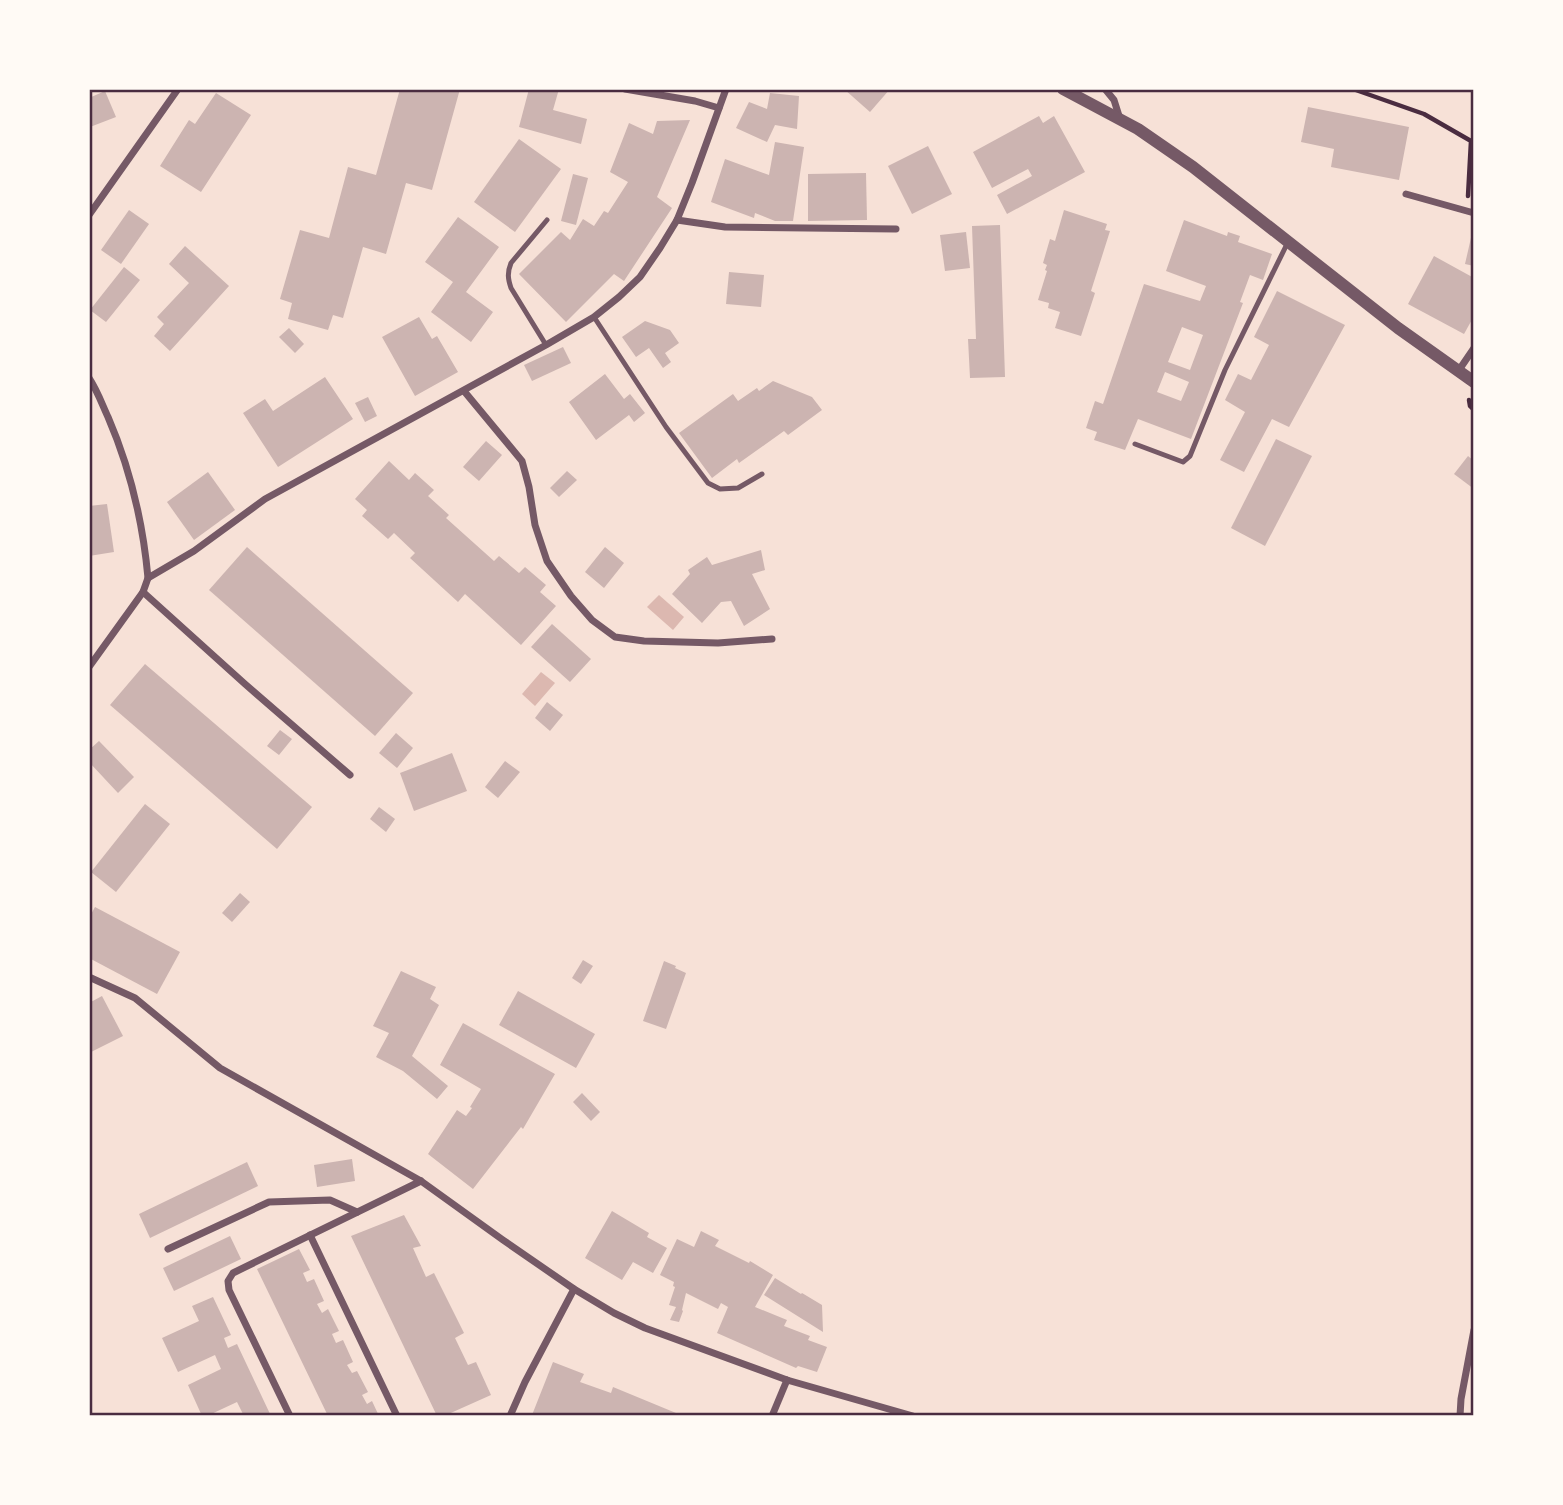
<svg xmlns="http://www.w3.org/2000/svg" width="1563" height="1505" viewBox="0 0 1563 1505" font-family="'Noto Sans',sans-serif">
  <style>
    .water { fill: #dcb8b0 }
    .building { fill: #ccb4b1; fill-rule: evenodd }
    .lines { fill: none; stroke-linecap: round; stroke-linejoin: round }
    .path { stroke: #4a2c40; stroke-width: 4.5 }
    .service { stroke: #755966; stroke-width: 5 }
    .minor { stroke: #755966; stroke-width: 7 }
    .tertiary { stroke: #755966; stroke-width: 12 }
    .neatline { fill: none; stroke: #4a2c40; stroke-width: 2.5 }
  </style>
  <rect width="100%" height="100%" fill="#f7e1d7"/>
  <!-- water -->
  <g class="water">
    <path d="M659 595 684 617 673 630 647 607Z"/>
    <path d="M541 672 555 683 535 706 522 694Z"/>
  </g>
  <!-- building -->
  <g class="building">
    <path d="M400 89H460L432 190 406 183 386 254 363 247 343 318 333 315 328 330 288 319 292 303 280 299 300 230 329 238 348 167 376 175Z"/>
    <path d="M529 89H559L553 110 587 119 581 144 519 127Z"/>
    <path d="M844 89H890L870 112Z"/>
    <path d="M105 91 116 117 90 127 89 98Z"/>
    <path d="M216 93 251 115 201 192 160 166 189 120 195 124Z"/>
    <path d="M770 93 799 96 797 129 775 125 767 142 736 128 749 102 767 109Z"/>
    <path d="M1308 107 1409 127 1399 180 1331 167 1334 149 1301 142Z"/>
    <path d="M1039 116 1043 123 1054 116 1085 172 1007 214 997 195 1032 176 1028 169 992 188 973 152Z"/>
    <path d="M690 120 657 197 672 208 624 281 614 274 566 322 519 274 561 232 570 240 583 219 594 226 604 211 608 213 628 182 610 172 629 123 653 134 657 121Z"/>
    <path d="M519 139 561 169 515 232 474 202Z"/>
    <path d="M775 142 804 147 793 221H775L755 213 754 218 711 202 725 159 769 175Z"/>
    <path d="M928 146 952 194 912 214 888 166Z"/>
    <path d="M866 173 867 220 808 221V174Z"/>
    <path d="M573 174 588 178 576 225 561 221Z"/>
    <path d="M129 210 149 224 121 264 101 250Z"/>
    <path d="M1064 210 1107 224 1105 230 1110 231 1091 291 1095 293 1081 336 1055 328 1060 312 1048 308 1049 303 1038 300 1047 271 1045 270 1047 265 1043 263 1050 239 1055 241Z"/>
    <path d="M458 217 499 247 466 292 493 312 471 342 431 312 453 282 425 262Z"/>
    <path d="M1184 220 1227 236 1228 232 1240 236 1238 242 1272 254 1263 280 1250 275 1240 302 1243 303 1191 439 1138 419 1125 450 1094 440 1097 432 1086 428 1095 401 1103 404 1144 284 1200 301 1206 286 1166 271ZM1182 327 1203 335 1190 370 1168 362ZM1165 372 1189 382 1181 401 1157 392Z"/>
    <path d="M1000 225 1005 377 970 378 968 339H976L972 226Z"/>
    <path d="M1473 229H1474V266L1465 264Z"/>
    <path d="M966 232 970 268 945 271 940 235Z"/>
    <path d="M185 246 229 286 170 351 154 336 164 324 157 317 189 283 169 264Z"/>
    <path d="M1434 256 1474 278V316L1464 334 1408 304Z"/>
    <path d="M124 267 140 280 106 322 90 310Z"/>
    <path d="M729 272 764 275 761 307 726 304Z"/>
    <path d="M1277 291 1345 325 1289 427 1272 419 1244 472 1220 460 1245 412 1225 400 1238 374 1251 380 1269 345 1254 337Z"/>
    <path d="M419 317 432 339 437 336 458 372 415 396 382 337Z"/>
    <path d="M645 321 670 330 679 343 665 353 671 362 663 368 649 348 636 357 622 337Z"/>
    <path d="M289 328 304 344 295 353 279 337Z"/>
    <path d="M563 347 571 363 532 381 524 365Z"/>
    <path d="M605 374 624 399 630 394 645 413 634 422 629 415 596 440 569 402Z"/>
    <path d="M325 377 353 419 278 467 243 413 265 399 273 411Z"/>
    <path d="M773 381 812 397 822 410 788 435 784 431 739 463 737 459 712 478 679 433 733 394 738 401 757 388 759 391Z"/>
    <path d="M368 397 377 416 365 422 355 403Z"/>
    <path d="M1276 439 1312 456 1265 546 1231 528Z"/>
    <path d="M486 441 502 455 479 481 463 467Z"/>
    <path d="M1468 456 1474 461V489L1454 474Z"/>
    <path d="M389 461 409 480 415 473 434 490 428 496 449 515 446 518 494 561 499 556 519 573 525 567 546 585 540 592 556 606 521 645 465 594 458 602 410 558 415 553 394 533 388 539 362 516 367 510 355 499Z"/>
    <path d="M567 471 577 480 559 497 550 488Z"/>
    <path d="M208 472 235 510 194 540 167 502Z"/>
    <path d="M107 504 114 552 89 556V506Z"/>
    <path d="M247 547 413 693 375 736 209 590Z"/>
    <path d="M605 547 624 563 604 588 585 572Z"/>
    <path d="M761 550 765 570 752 574 770 609 744 626 731 601 721 602 702 623 672 594 690 574 688 570 707 557 712 565Z"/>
    <path d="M552 624 591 659 570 682 531 647Z"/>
    <path d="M145 664 312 807 277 849 110 705Z"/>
    <path d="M547 702 563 715 550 731 535 718Z"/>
    <path d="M280 730 292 739 279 755 267 746Z"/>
    <path d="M396 733 413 748 397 768 379 753Z"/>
    <path d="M99 741 134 777 118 793 89 762V750Z"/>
    <path d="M452 753 467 791 414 811 400 773Z"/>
    <path d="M505 761 520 772 498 798 485 787Z"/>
    <path d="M145 804 170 824 116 892 91 872Z"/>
    <path d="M379 807 395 819 386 832 370 819Z"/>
    <path d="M240 893 250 902 232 922 222 913Z"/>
    <path d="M95 907 180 952 157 994 89 958V918Z"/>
    <path d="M583 960 593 966 581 984 572 978Z"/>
    <path d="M664 961 676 966 675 968 686 973 666 1029 643 1021Z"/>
    <path d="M401 971 436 987 430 999 439 1005 412 1056 448 1086 437 1099 403 1071 376 1057 389 1033 373 1026Z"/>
    <path d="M518 991 595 1034 576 1068 499 1025Z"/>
    <path d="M102 996 123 1036 89 1053V1003Z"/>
    <path d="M463 1023 555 1074 523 1129 521 1127 473 1189 428 1154 457 1110 466 1116 472 1108 470 1107 481 1089 440 1065Z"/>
    <path d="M582 1093 600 1112 591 1121 573 1102Z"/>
    <path d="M352 1159 355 1181 317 1187 314 1165Z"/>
    <path d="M247 1162 258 1186 150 1238 139 1214Z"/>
    <path d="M612 1211 649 1233 647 1237 667 1248 653 1273 633 1262 622 1280 585 1258Z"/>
    <path d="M404 1215 421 1246 413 1248 426 1277 434 1273 464 1333 455 1338 468 1365 476 1362 491 1395 444 1416H437L351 1236Z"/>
    <path d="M701 1231 719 1240 715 1246 749 1263 750 1261 773 1275 755 1307 787 1320 784 1326 810 1336 808 1340 827 1347 817 1372 798 1366 796 1368 717 1333 728 1307 721 1303 718 1309 686 1293 682 1310 683 1311 679 1322 670 1320 676 1307 669 1305 675 1287 673 1286 674 1282 660 1275 677 1239 694 1247Z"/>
    <path d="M230 1236 241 1259 174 1291 163 1268Z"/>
    <path d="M299 1249 310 1270 303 1273 307 1282 314 1279 324 1301 317 1304 322 1313 328 1309 339 1331 332 1334 336 1343 343 1340 353 1362 347 1365 352 1373 357 1371 368 1392 362 1395 367 1404 372 1401 379 1416H328L272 1300 257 1269Z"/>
    <path d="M775 1278 801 1294 802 1293 822 1305 823 1332 764 1295Z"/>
    <path d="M213 1297 231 1335 224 1338 228 1348 237 1344 271 1416H244L237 1402 207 1416H202L188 1385 221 1369 215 1355 178 1372 162 1338 199 1321 192 1306Z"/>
    <path d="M553 1362 584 1374 580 1382 611 1393 613 1387 676 1413 675 1416 532 1415Z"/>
  </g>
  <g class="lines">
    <!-- path -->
    <g class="path">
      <path d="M1353 89 1424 114 1471 141 1468 196"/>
      <path d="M1469 400 1470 406 1474 410"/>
    </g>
    <!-- service -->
    <g class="service">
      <path d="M594 317 666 427 708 483 720 489 738 488 762 474"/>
      <path d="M546 345 511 288C508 279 507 273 511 263L547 220"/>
      <path d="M1135 444 1183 462 1190 456 1225 370 1288 242"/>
    </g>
    <!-- minor -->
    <g class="minor">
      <path d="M625 89 695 101 719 108"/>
      <path d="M1105 89 1114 100 1120 119"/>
      <path d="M1406 194 1474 213"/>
      <path d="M89 215 178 89"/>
      <path d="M677 220 725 227 896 229"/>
      <path d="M1459 370 1474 348"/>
      <path d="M89 378C97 390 102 404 108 417 130 468 143 523 148 578"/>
      <path d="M464 391 522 461 529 487 535 525 547 561 571 596 592 620 615 637 644 641 718 643 772 639"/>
      <path d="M143 592 245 684 350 775"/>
      <path d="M89 667 143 592 148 578 194 551 265 499 546 345 594 317 619 297 640 277 660 248 677 220 692 183 726 89"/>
      <path d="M89 977 135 998 220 1068 421 1181 503 1240 574 1289 614 1313 645 1328 787 1380 913 1416"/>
      <path d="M310 1235 397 1416"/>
      <path d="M168 1249 269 1202 330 1200 357 1212"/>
      <path d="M290 1416 229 1290 228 1281 233 1273 421 1181"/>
      <path d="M510 1416 525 1382 574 1289"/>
      <path d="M772 1416 787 1380"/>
      <path d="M1460 1416 1461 1399 1474 1330"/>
    </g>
    <!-- tertiary -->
    <path class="tertiary" d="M1063 89 1138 129 1193 167 1398 328 1474 382"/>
  </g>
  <!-- border -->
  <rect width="1563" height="1505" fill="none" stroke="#fffaf5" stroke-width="182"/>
  <rect x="91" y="91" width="1381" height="1323" class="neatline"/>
</svg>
